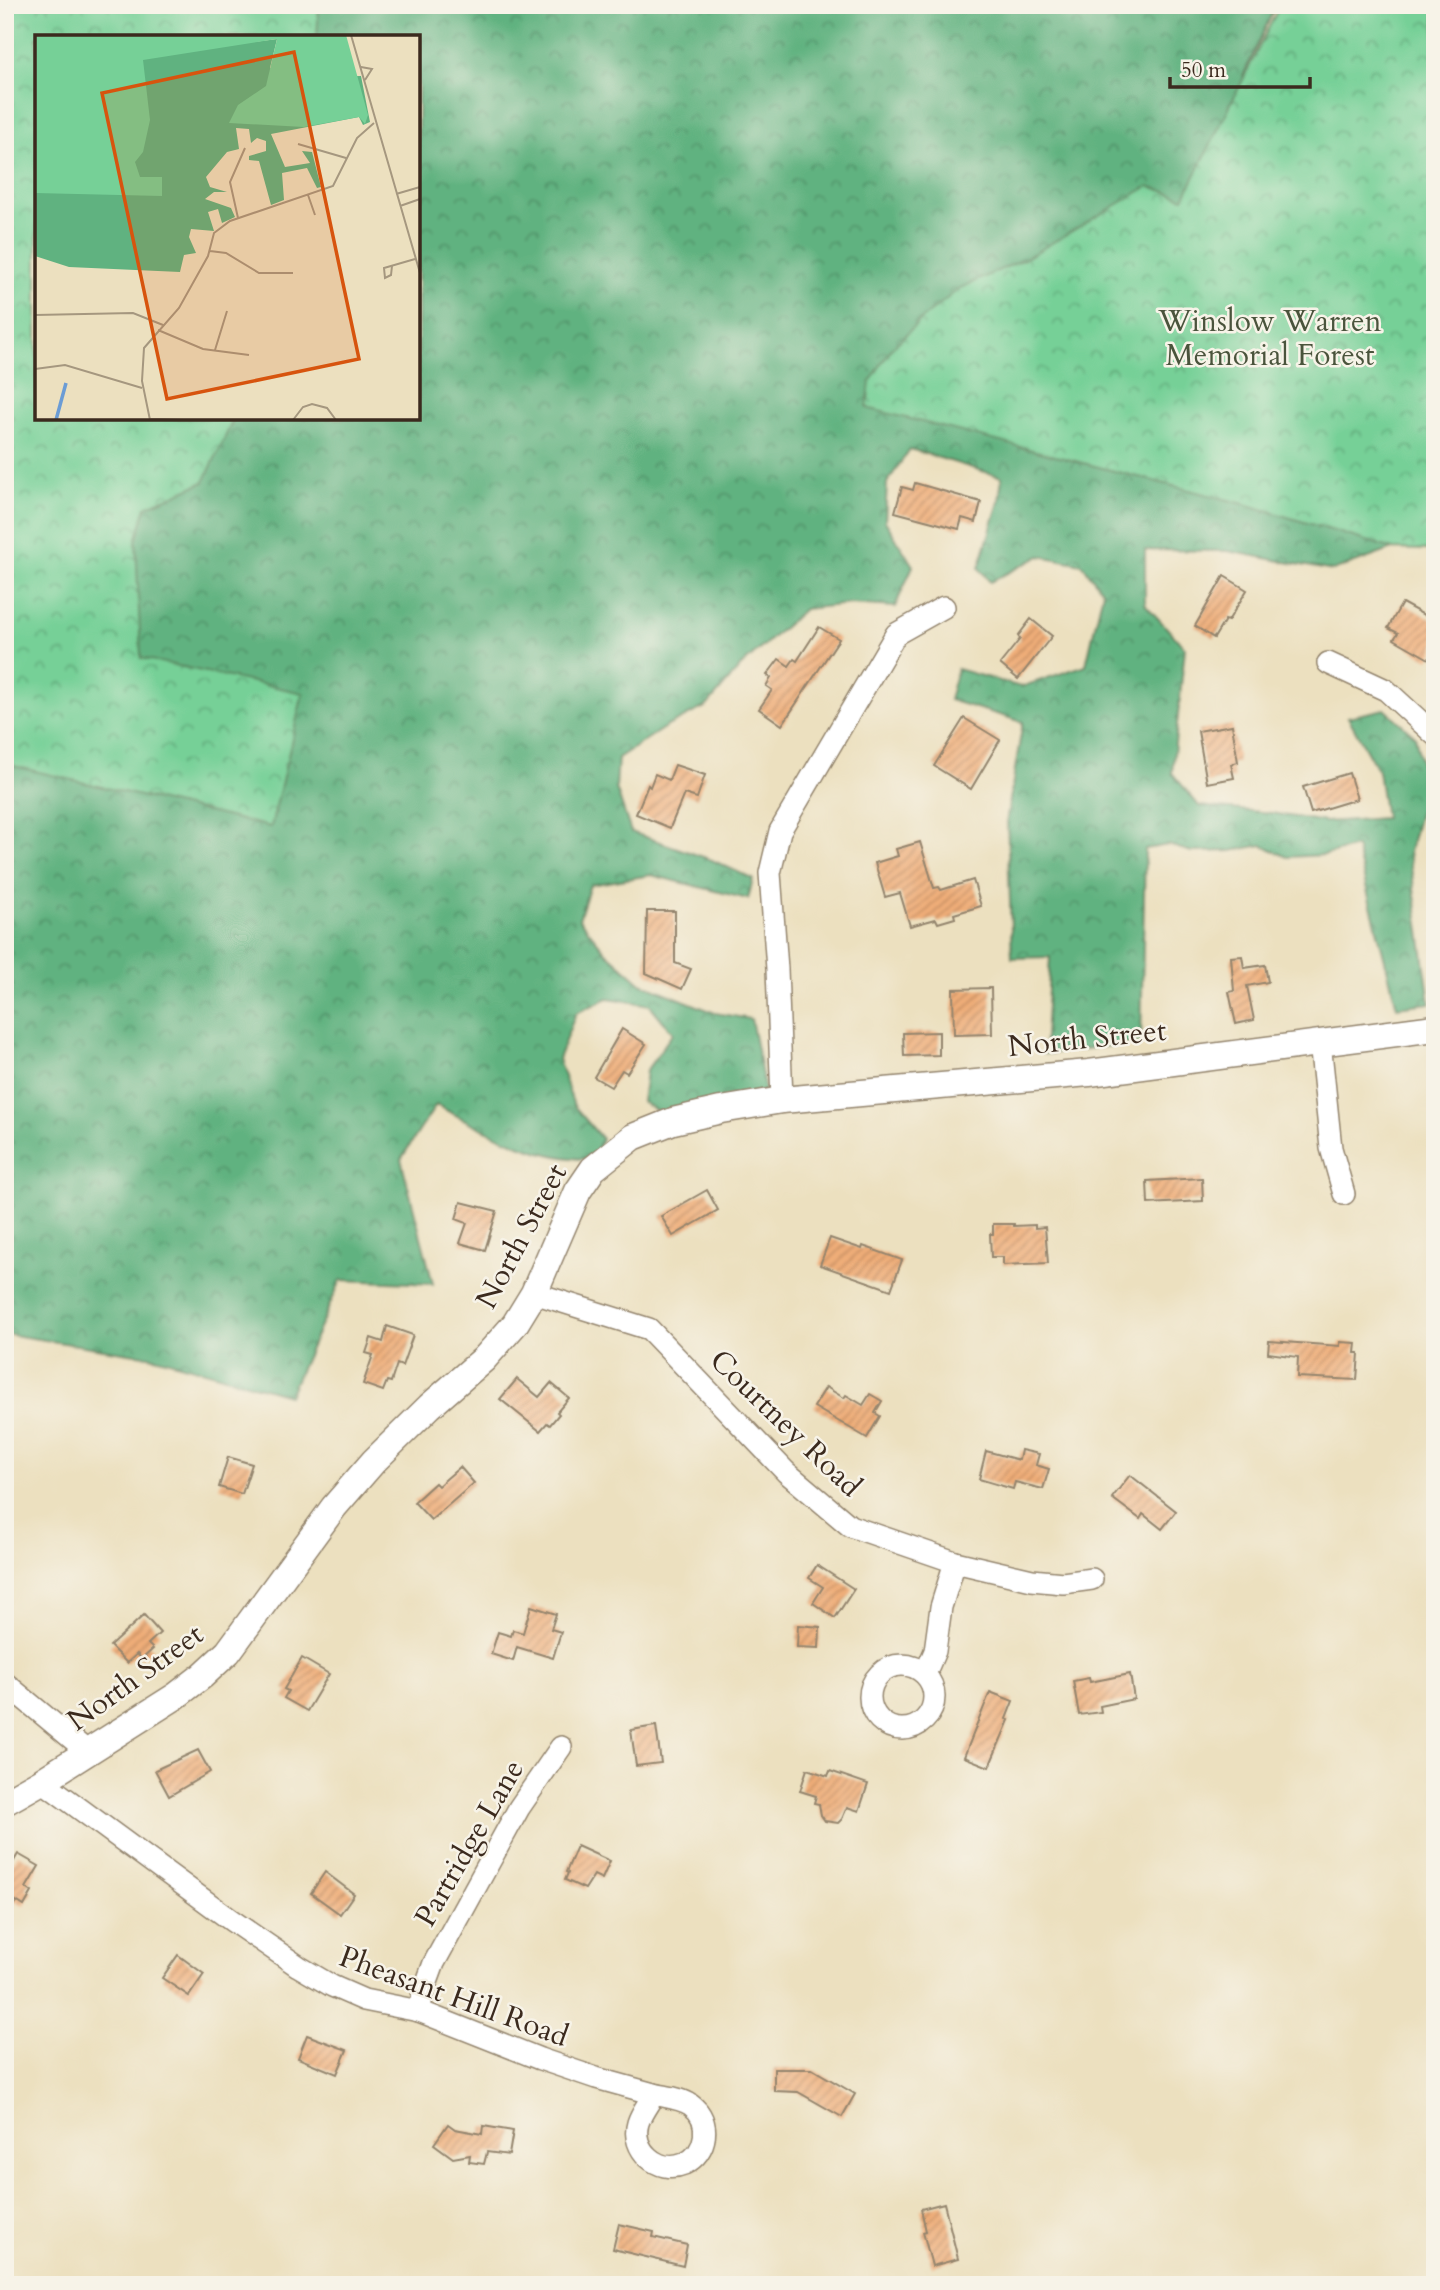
<svg xmlns="http://www.w3.org/2000/svg" width="1440" height="2290" viewBox="0 0 1440 2290" font-family="Cardo,serif">
  <style>
    .forest { fill: url(#forest-crowns); stroke: #4e6e4f; stroke-width: 2; fill-rule: evenodd }
    .park { fill: url(#park-crowns); stroke: #587d5a; stroke-width: 2 }
    .building { fill: url(#building-hatch) }
    .lines { fill: none; stroke-linecap: round; stroke-linejoin: round }
    .minor-casing { stroke: #94856e; stroke-width: 24 }
    .tertiary-casing { stroke: #94856e; stroke-width: 29 }
    .minor { stroke: #fff; stroke-width: 21 }
    .tertiary { stroke: #fff; stroke-width: 26 }
    .labels { text-anchor: middle; stroke-width: 5; stroke-linejoin: round; paint-order: stroke }
    .park-label { font-size: 30px; fill: #4a543c; stroke: #f7f3e8 }
    .street-label { font-size: 30px; fill: #3b2a1e; stroke: #f7f3e8 }
    .inset-river { fill: none; stroke: #6b9cd5; stroke-width: 3.5 }
    .inset-road { fill: none; stroke: #a5977f; stroke-width: 2 }
    .view { fill: #d7540e; fill-opacity: 0.15; stroke: #d7540e; stroke-width: 3.5 }
    .inset-edge { fill: none; stroke: #3b2a1e; stroke-width: 3.5 }
  </style>
  <defs>
    <pattern id="forest-crowns" width="20" height="18" patternUnits="userSpaceOnUse" patternTransform="scale(1.75)"><rect width="20" height="18" fill="#60b280"/><path d="M2 6a3 3 0 1 1 6 0M12 15a3 3 0 1 1 6 0" fill="none" stroke="#509168"/></pattern>
    <pattern id="park-crowns" width="20" height="18" patternUnits="userSpaceOnUse" patternTransform="scale(1.75)"><rect width="20" height="18" fill="#76d097"/><path d="M2 6a3 3 0 1 1 6 0M12 15a3 3 0 1 1 6 0" fill="none" stroke="#62a97b"/></pattern>
    <pattern id="building-hatch" width="6" height="6" patternUnits="userSpaceOnUse" patternTransform="scale(1.75)"><rect width="6" height="6" fill="#efad78"/><path d="M-1 1l2-2M0 6l6-6M5 7l2-2" fill="none" stroke="#c38d62"/></pattern>
  </defs>
  <rect width="100%" height="100%" fill="#f7f3e8"/>
  <filter id="ink" filterUnits="userSpaceOnUse"><feTurbulence type="fractalNoise" baseFrequency=".0143" numOctaves="2"/><feDisplacementMap in="SourceGraphic" scale="14" xChannelSelector="R" yChannelSelector="G"/><feConvolveMatrix kernelMatrix="1 2 1 2 8 2 1 2 1" color-interpolation-filters="sRGB"/></filter>
  <filter id="wash" filterUnits="userSpaceOnUse"><feTurbulence type="fractalNoise" baseFrequency=".00686" numOctaves="4" result="noise"/><feDisplacementMap in="SourceGraphic" scale="28" xChannelSelector="R" yChannelSelector="G"/><feGaussianBlur stdDeviation="1.57" result="paint"/><feColorMatrix in="noise" values="0 0 0 0 0 0 0 0 0 0 0 0 0 0 0 0 0 1.4 0 .05"/><feComposite in="paint" operator="in"/></filter>
  <g filter="url(#wash)">
    <rect width="100%" height="100%" fill="#ece0bf"/>
    <!-- forest -->
    <path class="forest" d="M5 5H1276L1243 76 1353 164 1435 550 1393 549 1333 571 1228 551 1145 550V604L1185 648 1172 773 1199 806 1271 813 1325 822 1385 818 1378 771 1348 717 1385 709 1415 736 1426 787 1409 852 1430 1003 1397 1007 1356 847 1325 855 1287 857 1262 845 1231 851 1192 852 1168 845 1145 849 1141 1042 1044 1054 1050 957 1012 958 1007 817 1023 722 949 700 957 669 1021 687 1086 665 1103 592 1082 564 1040 556 990 582 979 568 999 502 1002 477 910 449 887 483 885 521 913 566 895 607 849 604 804 609 740 667 707 706 667 726 618 758 616 788 631 832 712 860 753 879 748 899 651 875 590 885 579 919 606 952 641 983 715 1013 751 1019 765 1091 663 1115 642 1102 646 1071 673 1033 650 1005 608 998 576 1013 558 1059 574 1106 602 1139 592 1159C535 1160 485 1130 436 1105L401 1159 433 1284 341 1280 289 1395 155 1357 5 1334ZM37 37H418V418H37Z"/>
    <!-- park -->
    <g class="park">
      <path d="M5 5H319L317 37H37V418H234L204 482 146 507 136 541 141 658 303 693 271 827 5 764Z"/>
      <path d="M1280 5H1435V550L1393 549 1248 505 867 408 870 382 891 349 924 317 960 288 1024 259 1149 186 1184 198Z"/>
    </g>
    <g id="blocks">
      <!-- building -->
      <g class="building">
        <path d="M915 483 981 502 976 522 962 518 959 529 895 512 902 487 913 490Z"/>
        <path d="M1224 576 1247 590 1228 621 1225 620 1214 638 1195 626Z"/>
        <path d="M1402 603 1435 621V649L1429 659 1394 639 1398 633 1388 628Z"/>
        <path d="M1031 619 1052 636 1018 679 1000 664 1020 639 1018 636Z"/>
        <path d="M819 627 839 639 782 725 759 709 772 690 766 686 771 678 767 675 779 659 789 666 794 659 797 661Z"/>
        <path d="M964 718 1000 740 971 789 934 766Z"/>
        <path d="M1232 725 1238 762 1231 764 1234 778 1207 783 1198 731Z"/>
        <path d="M675 765 705 775 697 798 684 794 670 828 636 814 648 785 650 787 655 774 669 780Z"/>
        <path d="M1349 773 1357 799 1311 813 1303 787Z"/>
        <path d="M920 842 934 888 939 887 941 890 973 880 981 906 954 914 955 918 938 923 936 919 910 926 900 893 885 897 875 863 898 856 896 849Z"/>
        <path d="M647 911H675V963L691 969 682 989 646 973Z"/>
        <path d="M1242 956 1244 968 1265 965 1268 982 1247 986 1254 1020 1236 1024 1229 992 1234 991 1231 957Z"/>
        <path d="M991 988 992 1034 954 1035 953 989Z"/>
        <path d="M622 1029 646 1044 627 1073 622 1070 611 1087 594 1077Z"/>
        <path d="M939 1032V1055L904 1056 903 1033Z"/>
        <path d="M1202 1178 1203 1201 1148 1204 1147 1181Z"/>
        <path d="M707 1190 718 1210 673 1236 661 1216Z"/>
        <path d="M461 1202 497 1211 485 1250 460 1243 467 1223 456 1219Z"/>
        <path d="M993 1224H1014V1226L1035 1225V1228L1045 1227 1048 1263 1003 1265V1257H991L990 1234H993Z"/>
        <path d="M830 1238 862 1249 863 1246 902 1260 891 1290 820 1265Z"/>
        <path d="M387 1326 413 1335 402 1366 397 1364 391 1382 387 1381 383 1391 363 1384 373 1355 366 1353 371 1338 383 1342Z"/>
        <path d="M1269 1341 1340 1346V1342L1356 1343 1355 1353H1359L1357 1380 1297 1377 1298 1357 1268 1353Z"/>
        <path d="M517 1379 539 1397 551 1383 569 1398 557 1412 559 1414 550 1425 547 1423 540 1431 500 1399Z"/>
        <path d="M826 1387 844 1398 846 1395 863 1405 870 1394 882 1401 875 1413 880 1416 867 1438 814 1407Z"/>
        <path d="M1021 1450 1039 1454 1036 1465 1049 1469 1043 1489 1015 1482 1013 1489 979 1479 986 1451 1019 1460Z"/>
        <path d="M228 1457 252 1464 242 1494 219 1487Z"/>
        <path d="M460 1467 474 1483 431 1520 414 1502 435 1483 438 1486Z"/>
        <path d="M1130 1475 1176 1511 1162 1529 1143 1514 1140 1519 1112 1498Z"/>
        <path d="M817 1565 854 1589 835 1618 813 1603 823 1587 809 1578Z"/>
        <path d="M531 1606 556 1614 551 1629 561 1632 553 1658 517 1647 513 1661 491 1654 498 1632 511 1636 513 1630 523 1633Z"/>
        <path d="M144 1615 160 1633 148 1644 153 1649 142 1659 137 1654 127 1663 110 1646Z"/>
        <path d="M798 1625 820 1627 819 1648 797 1647Z"/>
        <path d="M302 1658 329 1674 307 1711 284 1698 288 1691 284 1689Z"/>
        <path d="M1130 1674 1134 1699 1100 1706 1101 1712 1079 1715 1073 1681 1089 1678 1090 1682Z"/>
        <path d="M990 1692 1013 1701 1006 1719 1009 1720 989 1767 964 1757Z"/>
        <path d="M656 1726 661 1763 636 1766 631 1730Z"/>
        <path d="M198 1750 210 1772 169 1796 155 1770Z"/>
        <path d="M807 1769 828 1776 830 1771 868 1784 859 1811 847 1807 842 1819 838 1823 825 1821 821 1815 819 1804 814 1803 816 1796 800 1791Z"/>
        <path d="M577 1846 610 1861 602 1879 594 1875 585 1889 565 1880 568 1873 566 1872Z"/>
        <path d="M18 1854 39 1866 26 1888 32 1892 24 1906 16 1901 5 1919V1876Z"/>
        <path d="M325 1872 354 1894 340 1914 311 1893Z"/>
        <path d="M178 1955 204 1974 189 1996 162 1978Z"/>
        <path d="M307 2035 347 2050 337 2074 298 2058Z"/>
        <path d="M774 2069H812L855 2094 842 2117 798 2092 774 2091Z"/>
        <path d="M448 2124 455 2129 482 2134 483 2126 513 2131 509 2155 487 2152 484 2164 469 2162 470 2155 453 2158 434 2144Z"/>
        <path d="M944 2203 958 2259 932 2266 923 2232 926 2231 921 2209Z"/>
        <path d="M619 2224 654 2232 653 2237 687 2245 683 2266 613 2249Z"/>
      </g>
    </g>
  </g>
  <g filter="url(#ink)">
    <use href="#blocks" fill-opacity="0" stroke="#94856e" stroke-width="2"/>
    <g class="lines">
      <defs>
        <g id="minor">
          <path d="M1328 663 1386 690 1435 735"/>
          <path d="M1320 1042 1331 1148 1344 1194"/>
          <path d="M782 1100 777 969 770 873 780 831 896 634 944 607"/>
          <path d="M534 1293 649 1329 786 1472 850 1526 955 1562 1032 1580 1063 1583 1092 1579"/>
          <circle cx="902" cy="1697" r="32"/>
          <path d="M925 1674 935 1651 941 1607 955 1562"/>
          <path d="M5 1683 88 1752"/>
          <path d="M42 1781 231 1920 298 1966 332 1986 364 2000 419 2011 540 2059 596 2078 654 2094"/>
          <path d="M419 2011 423 1993 434 1963 519 1808 561 1747"/>
          <path d="M654 2094C666 2097 681 2098 691 2105 712 2120 708 2153 684 2164 658 2175 630 2149 638 2123 641 2113 649 2103 654 2094Z"/>
        </g>
        <path id="tertiary" d="M5 1802 42 1781 176 1696 202 1676 228 1652 334 1507 374 1461 430 1406 484 1359 515 1324 534 1293 578 1191 593 1169 633 1137 673 1121 721 1110 782 1100 1089 1073 1435 1028"/>
      </defs>
      <!-- minor casing -->
      <use href="#minor" class="minor-casing"/>
      <!-- tertiary casing -->
      <use href="#tertiary" class="tertiary-casing"/>
      <!-- minor -->
      <use href="#minor" class="minor"/>
      <!-- tertiary -->
      <use href="#tertiary" class="tertiary"/>
    </g>
  </g>
  <g class="labels">
    <!-- park labels -->
    <g class="park-label">
      <text x="1270" y="331">Winslow Warren<tspan x="1270" dy="34">Memorial Forest</tspan></text>
    </g>
    <!-- street labels -->
    <g class="street-label">
      <text transform="translate(1087 1038) rotate(-6)" y="10">North Street</text>
      <text transform="translate(521 1236) rotate(-62)" y="10">North Street</text>
      <text transform="translate(786 1423) rotate(44)" y="10">Courtney Road</text>
      <text transform="translate(135 1677) rotate(-36)" y="10">North Street</text>
      <text transform="translate(469 1843) rotate(-60)" y="10">Partridge Lane</text>
      <text transform="translate(454 1996) rotate(20)" y="10">Pheasant Hill Road</text>
    </g>
  </g>
  <!-- overview -->
  <g transform="translate(35 35)">
    <rect width="385" height="385" fill="#ece0bf"/>
    <path d="M0 0 219 7 242 4 235 33 252 42 326 41 335 87 328 90 324 82 236 99 250 132 275 128 267 116 277 117 286 152 282 153 272 133 247 138 249 165 236 170 224 126 214 125V121L231 116V106L222 103 216 108 214 94 201 93 204 114 192 117 171 142 175 152 192 157H179L170 164 196 173 200 182 187 188 183 174 173 177 179 196 156 194 154 202 161 218 149 220 145 237 34 232 0 221Z" fill="#60b280"/>
    <path d="M0 0H311L333 80 330 89 324 82 269 92 194 88 203 70 231 51 242 4 108 25 115 85 108 117 100 127 105 142H127V161L0 158Z" fill="#76d097"/>
    <path class="inset-river" d="M21 385 31 348"/>
    <path class="inset-road" d="M316 0 385 238M326 32 337 34 330 45M263 109 311 123M361 159 385 152M273 160 280 180M365 171 385 164M203 183 195 147 210 113M175 216 191 218 224 238H258M357 231 356 240 350 243 349 233 380 224M0 280 98 278 128 290M123 295 168 314 214 320M180 315 192 276M0 334 30 330 107 353M115 384 149 385M115 385 107 346 109 313 144 273 173 221 179 198 195 186 298 151 322 103 339 88M258 385 268 372 277 369 292 373 301 385"/>
    <path class="view" d="M259 17 324 324 132 364 67 58Z"/>
    <rect width="385" height="385" class="inset-edge"/>
  </g>
  <!-- margin -->
  <rect width="1440" height="2290" fill="none" stroke="#f7f3e8" stroke-width="28"/>
  <!-- scale -->
  <path d="M1170 77v10h140v-10" fill="none" stroke="#3b2a1e" stroke-width="3.5"/>
  <text x="1181" y="77" font-size="21" fill="#3b2a1e" stroke="#f7f3e8" stroke-width="5" paint-order="stroke">50 m</text>
</svg>
